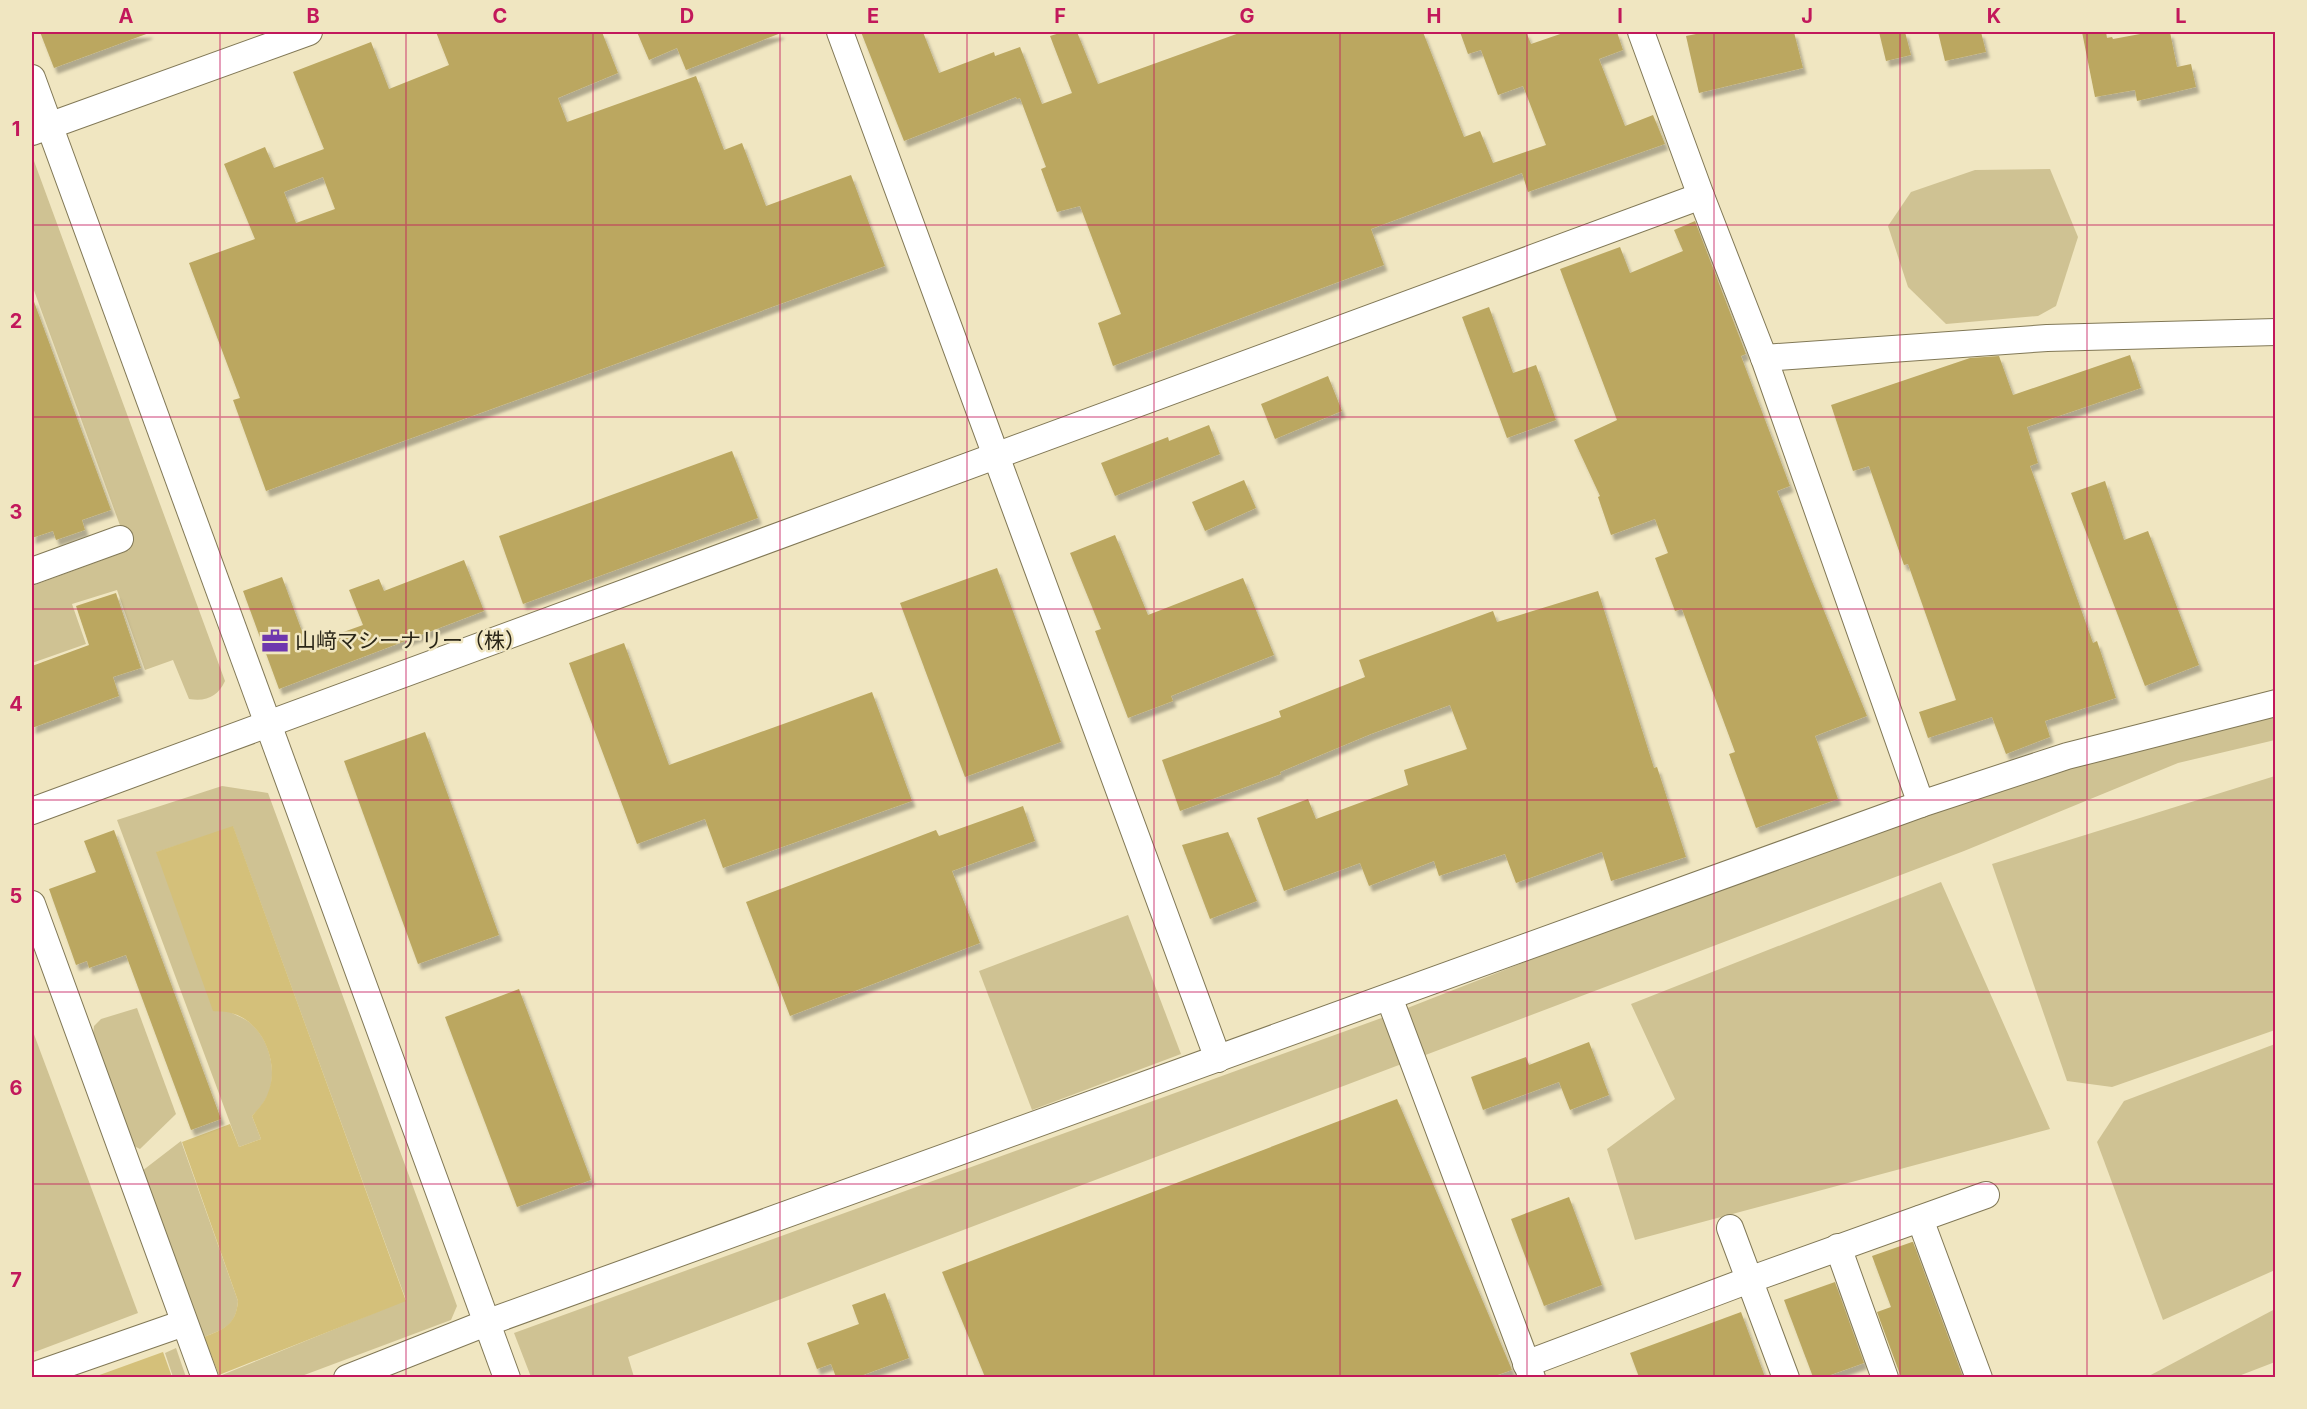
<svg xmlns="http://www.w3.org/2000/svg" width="2307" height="1409" viewBox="0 0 2307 1409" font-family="Inter,'Noto Sans JP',sans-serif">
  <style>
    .green { fill: #cfc293 }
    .water { fill: #d4c07a }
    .building { fill: #bba761; fill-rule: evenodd; filter: url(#shadow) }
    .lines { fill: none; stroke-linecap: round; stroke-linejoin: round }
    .minor-casing { stroke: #817856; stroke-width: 28 }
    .minor { stroke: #fff; stroke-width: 26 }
    .grid { fill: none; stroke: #c2185b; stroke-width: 1.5; stroke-opacity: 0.55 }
    .labels { text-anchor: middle; stroke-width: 5; stroke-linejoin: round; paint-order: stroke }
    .poi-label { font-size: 21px; fill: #292517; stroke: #f0e6c1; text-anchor: start }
    .neatline { fill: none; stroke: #c2185b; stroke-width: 2 }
    .grid-label { font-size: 20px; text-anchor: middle; font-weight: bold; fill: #c2185b }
  </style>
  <defs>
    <filter id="shadow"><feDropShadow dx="3.5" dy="6" stdDeviation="1.5" flood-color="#0004"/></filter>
  </defs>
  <rect width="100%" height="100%" fill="#f0e6c1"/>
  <!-- green -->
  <g class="green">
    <path d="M32 159 34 161 225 681C218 696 207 702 189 699L173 660 145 670 117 590 72 604 86 644 32 663V586L129 550 32 285Z"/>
    <path d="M2050 169 2078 237 2056 306 2038 316 1946 324 1908 287 1888 226 1911 192 1975 170Z"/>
    <path d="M2275 711V740L2178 763 1964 851 628 1357 634 1377H531L514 1333 1387 1016 1969 788Z"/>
    <path d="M2275 776V1030L2112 1087 2067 1081 1992 864Z"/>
    <path d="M222 786 268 793 457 1306 451 1320 299 1377H223L222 1375 406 1300 233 827 157 852 232 1013C237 1016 244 1018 249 1022 269 1038 277 1069 269 1093 265 1102 259 1109 252 1116L261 1139 239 1147 117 820Z"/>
    <path d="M1941 882 2050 1129 1635 1240 1607 1149 1675 1099 1631 1004Z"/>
    <path d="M1128 915 1181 1054 1032 1110 979 971Z"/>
    <path d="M137 1008 176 1114 140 1149 134 1146 93 1034 94 1026 101 1019Z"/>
    <path d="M32 1029 138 1313 32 1353Z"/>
    <path d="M2275 1044V1270L2163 1320 2097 1142 2124 1101Z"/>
    <path d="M181 1141 238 1301C236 1326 224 1329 204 1337L142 1171Z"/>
    <path d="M2275 1309V1362L2236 1377H2147Z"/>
    <path d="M176 1348 186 1377H173L165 1353Z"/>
  </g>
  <!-- water -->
  <g class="water">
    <path d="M233 826 406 1301 219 1375 204 1337C224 1329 236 1325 238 1301L182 1142 230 1124 239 1147 261 1139 252 1116C258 1109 265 1102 268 1093 280 1064 263 1021 231 1013 226 1011 218 1012 213 1011L156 852Z"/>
    <path d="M163 1352 172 1377H94Z"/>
  </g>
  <!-- building -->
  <g class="building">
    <path d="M40 32H149V33L54 68Z"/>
    <path d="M436 32H602L618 73 558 98 567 122 696 76 724 150 742 143 766 206 851 175 885 266 266 491 233 400 240 398 189 263 255 239 224 164 265 147 274 168 324 149 293 72 371 42 389 89 449 65ZM323 177 335 209 296 223 284 192Z"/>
    <path d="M637 32H780L781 33 686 70 677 48 649 60Z"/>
    <path d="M861 32H923L939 73 994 52 995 56 1020 47 1042 104 1072 93 1050 36 1063 32H1077L1098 84 1242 32H1423L1464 137 1480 131 1493 163 1546 145 1523 86 1498 95 1481 50 1468 54 1460 32H1526L1531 44 1566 32H1617L1623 50 1599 59 1625 126 1653 115 1665 144 1528 192 1522 173 1371 229 1384 265 1113 366 1098 323 1121 314 1080 206 1057 212 1041 169 1046 167 1020 98 1017 99 1016 97 904 141Z"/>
    <path d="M1706 32H1794L1803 68 1699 93 1686 36Z"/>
    <path d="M1879 32H1905L1911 55 1886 61Z"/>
    <path d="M1938 32H1981L1986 52 1945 61Z"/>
    <path d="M2082 32H2106L2107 38 2112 37 2113 39 2151 32H2170L2177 67 2191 64 2196 87 2137 101 2135 90 2095 97Z"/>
    <path d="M1695 221 1746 354 1741 356 1790 486 1777 491 1811 579 1867 716 1815 736 1838 799 1756 828 1729 754 1735 752 1682 609 1675 611 1655 558 1668 553 1655 519 1611 535 1598 497 1600 496 1574 440 1617 420 1560 269 1620 247 1630 273 1683 251 1674 230Z"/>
    <path d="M32 299H33L111 510 82 520 85 530 56 540 53 531 32 538Z"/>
    <path d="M1489 307 1513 373 1536 365 1556 420 1507 438 1462 317Z"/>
    <path d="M2130 355 2141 388 2027 427 2038 463 2030 466 2093 643 2097 641 2116 698 2045 721 2050 737 2006 754 1992 717 1928 738 1919 712 1956 700 1908 564 1904 565 1869 466 1853 471 1831 405 1970 358 1999 356 2013 395Z"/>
    <path d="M1328 376 1342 411 1275 439 1261 404Z"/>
    <path d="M1209 425 1220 454 1115 496 1101 463 1168 437 1169 441Z"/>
    <path d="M732 451 758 518 523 604 499 536Z"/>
    <path d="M1244 480 1256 508 1205 531 1192 502Z"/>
    <path d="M2105 481 2124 540 2148 531 2199 665 2145 686 2071 493Z"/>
    <path d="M1115 535 1148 615 1243 578 1274 655 1171 696 1173 701 1128 718 1095 631 1101 629 1070 553Z"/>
    <path d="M464 560 484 611 279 689 243 591 282 577 307 645 363 625 349 590 379 579 384 591Z"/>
    <path d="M997 568 1061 742 965 777 900 603Z"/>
    <path d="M1598 591 1654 768 1657 767 1686 857 1611 881 1602 852 1516 883 1505 854 1439 876 1434 861 1369 886 1360 863 1284 891 1257 818 1308 799 1316 819 1408 785 1404 770 1467 749 1450 705 1371 734 1280 772 1281 774 1180 811 1162 760 1281 717 1279 711 1365 677 1359 660 1493 611 1497 622Z"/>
    <path d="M116 593 141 668 113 677 119 696 32 728V666L89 645 76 606Z"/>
    <path d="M624 643 669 765 872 692 912 801 723 868 705 819 637 844 569 663Z"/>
    <path d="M425 732 499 935 418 964 344 761Z"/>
    <path d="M1023 806 1035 841 952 871 980 943 790 1016 746 902 936 830 939 836Z"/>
    <path d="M114 830 221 1119 191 1130 126 955 89 968 87 961 76 965 49 889 96 872 84 841Z"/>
    <path d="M1228 832 1257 901 1210 919 1182 845Z"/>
    <path d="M519 989 591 1180 517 1207 445 1017Z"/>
    <path d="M1589 1042 1609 1095 1570 1110 1559 1082 1483 1110 1471 1077 1526 1057 1529 1065Z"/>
    <path d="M1397 1099 1512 1370 1492 1377H985L942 1272Z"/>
    <path d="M1569 1197 1602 1285 1544 1306 1511 1219Z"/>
    <path d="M1912 1242H1913L1963 1377H1901L1877 1312 1891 1307 1872 1256Z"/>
    <path d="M1835 1282 1864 1363 1825 1377H1813L1784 1300Z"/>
    <path d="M885 1293 909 1358 858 1377H836L831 1364 817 1369 807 1343 859 1324 852 1305Z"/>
    <path d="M1741 1312 1765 1377H1639L1630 1353Z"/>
  </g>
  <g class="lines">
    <defs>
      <g id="minor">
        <path d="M840 32 1218 1059"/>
        <path d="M1641 32 1701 196 1764 358 1921 804"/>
        <path d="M32 78 507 1378"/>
        <path d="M32 132 309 32"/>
        <path d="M1764 358 2047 338 2276 332"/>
        <path d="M32 571 120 539"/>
        <path d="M32 811 1701 196"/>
        <path d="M32 904 205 1378"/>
        <path d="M1389 997 1532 1378"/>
        <path d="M1920 1219 1979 1378"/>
        <path d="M1730 1228 1786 1378"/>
        <path d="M1838 1247 1885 1378"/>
        <path d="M1526 1364 1749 1280 1986 1195"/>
        <path d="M32 1376 184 1323"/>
        <path d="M347 1378 486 1323 1921 804 2067 756 2276 703"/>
      </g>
    </defs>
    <!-- minor casing -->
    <use href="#minor" class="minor-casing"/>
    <!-- minor -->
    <use href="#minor" class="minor"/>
  </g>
  <!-- grid -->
  <path class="grid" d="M220 32V1378M406 32V1378M593 32V1378M780 32V1378M967 32V1378M1154 32V1378M1340 32V1378M1527 32V1378M1714 32V1378M1900 32V1378M2087 32V1378M32 225H2276M32 417H2276M32 609H2276M32 800H2276M32 992H2276M32 1184H2276"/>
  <!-- icons -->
  <defs>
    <symbol id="office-bare" viewBox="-9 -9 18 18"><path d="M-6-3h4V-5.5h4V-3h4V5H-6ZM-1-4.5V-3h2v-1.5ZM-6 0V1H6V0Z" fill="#6e37ae" stroke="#f0e6c1" stroke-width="2.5" paint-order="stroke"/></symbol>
  </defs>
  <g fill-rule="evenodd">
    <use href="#office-bare" x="256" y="622" width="38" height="38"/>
  </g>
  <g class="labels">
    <!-- poi labels -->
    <g class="poi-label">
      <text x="295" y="648">山﨑マシーナリー（株）</text>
    </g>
  </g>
  <!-- border -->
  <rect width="2307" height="1409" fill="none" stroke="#f0e6c1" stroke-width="66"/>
  <rect x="33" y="33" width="2241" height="1343" class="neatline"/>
  <g class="grid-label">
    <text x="126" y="23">A</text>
    <text x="313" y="23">B</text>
    <text x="500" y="23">C</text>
    <text x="687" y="23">D</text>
    <text x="873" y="23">E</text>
    <text x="1060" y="23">F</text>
    <text x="1247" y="23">G</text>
    <text x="1434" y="23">H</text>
    <text x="1620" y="23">I</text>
    <text x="1807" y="23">J</text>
    <text x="1994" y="23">K</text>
    <text x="2181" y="23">L</text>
    <text x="16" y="136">1</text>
    <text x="16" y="328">2</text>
    <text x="16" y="519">3</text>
    <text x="16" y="711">4</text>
    <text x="16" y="903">5</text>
    <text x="16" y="1095">6</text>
    <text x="16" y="1287">7</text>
  </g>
</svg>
